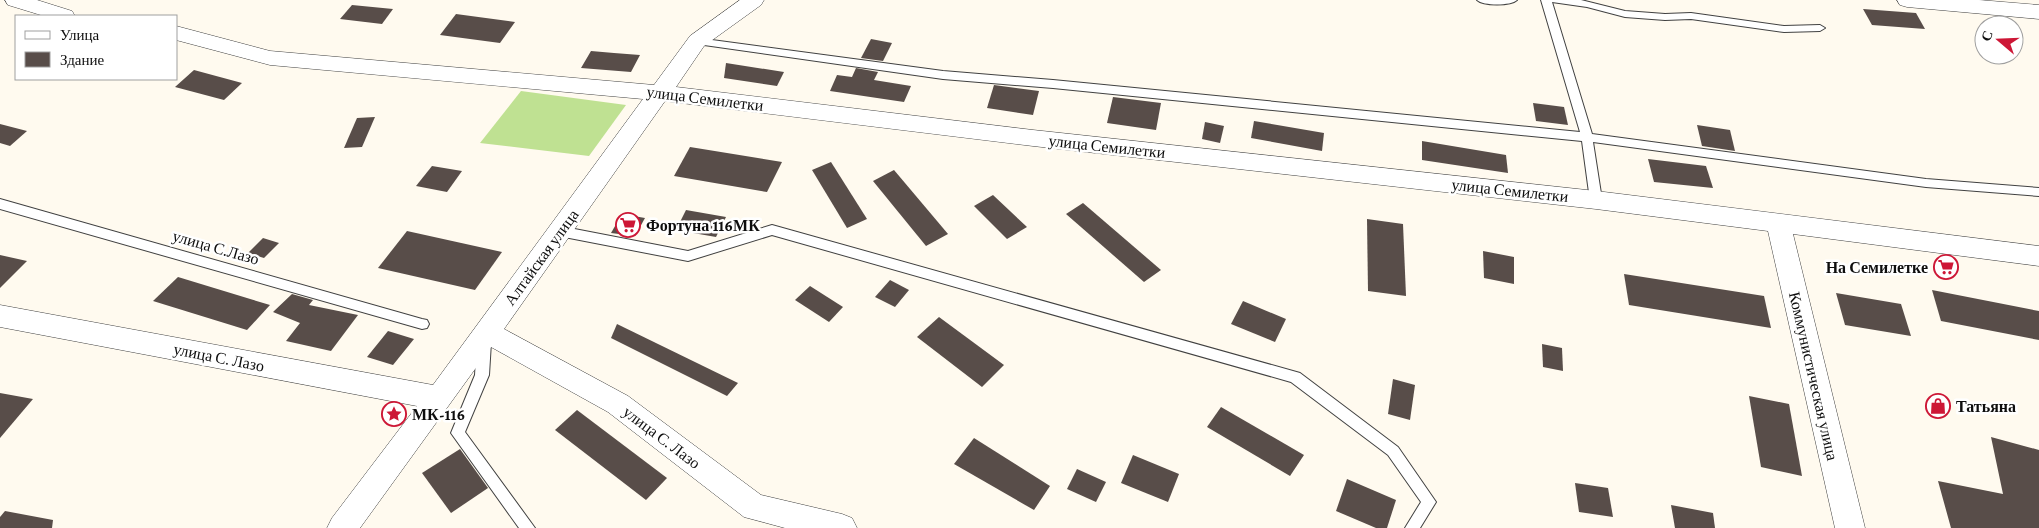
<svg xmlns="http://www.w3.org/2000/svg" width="2039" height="528" viewBox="0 0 2039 528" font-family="'Crimson Pro',serif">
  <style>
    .forest { fill: #bfe192 }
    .building { fill: #584d49 }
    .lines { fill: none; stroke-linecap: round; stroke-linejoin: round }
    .service-casing { stroke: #414141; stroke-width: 2 }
    .minor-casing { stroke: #414141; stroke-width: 1 }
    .service { fill: #fff; fill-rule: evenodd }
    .minor { fill: #fff; fill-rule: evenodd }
    .labels { text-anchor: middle; stroke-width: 5; stroke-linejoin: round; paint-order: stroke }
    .street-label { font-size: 16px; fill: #0e0e0e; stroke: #fff }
    .poi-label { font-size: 16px; font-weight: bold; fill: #0e0e0e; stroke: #fff; text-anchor: start }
  </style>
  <rect width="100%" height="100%" fill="#fffaef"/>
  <!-- forest -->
  <path class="forest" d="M521 91 626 105 589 156 480 143Z"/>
  <!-- building -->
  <g class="building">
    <path d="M352 5 393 9 382 24 340 19Z"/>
    <path d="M1863 9 1916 13 1925 29 1872 25Z"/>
    <path d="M456 14 515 22 500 43 440 35Z"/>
    <path d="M871 39 892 43 883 61 861 58Z"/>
    <path d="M591 51 614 53 640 55 631 72 581 68Z"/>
    <path d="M726 63 784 72 777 86 724 78Z"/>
    <path d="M856 68 878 72 874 80 911 86 904 102 830 91 837 75 852 77Z"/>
    <path d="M194 70 242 83 224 100 175 87Z"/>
    <path d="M994 85 1039 91 1033 115 987 108Z"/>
    <path d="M1113 97 1161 103 1156 130 1107 123Z"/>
    <path d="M1533 103 1564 107 1568 125 1536 121Z"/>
    <path d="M375 117 362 147 344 148 357 118Z"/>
    <path d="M1254 121 1324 133 1322 151 1251 138Z"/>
    <path d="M1205 122 1224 126 1220 143 1202 139Z"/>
    <path d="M0 124 27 131 10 146 0 143Z"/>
    <path d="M1697 125 1730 130 1735 151 1702 146Z"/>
    <path d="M1422 141 1506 155 1508 173 1422 160Z"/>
    <path d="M690 147 782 162 767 192 674 176Z"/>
    <path d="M1648 159 1706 166 1713 188 1654 182Z"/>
    <path d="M831 162 867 219 847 228 812 170Z"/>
    <path d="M432 166 462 171 447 192 416 186Z"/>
    <path d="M894 170 948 234 926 246 873 181Z"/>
    <path d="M993 195 1027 227 1007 239 974 206Z"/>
    <path d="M1083 203 1161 270 1144 282 1066 214Z"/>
    <path d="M686 210 726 217 716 237 676 230Z"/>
    <path d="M622 214 645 218 635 236 611 233Z"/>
    <path d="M1367 219 1403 224 1406 296 1368 291Z"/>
    <path d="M407 231 502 252 475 290 378 268Z"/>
    <path d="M263 238 279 243 264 258 248 253Z"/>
    <path d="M1483 251 1514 257V284L1484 278Z"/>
    <path d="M0 255 27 261 0 288Z"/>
    <path d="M1624 274 1764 296 1771 328 1629 305Z"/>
    <path d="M178 277 270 305 247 330 153 301Z"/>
    <path d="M890 280 909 290 895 307 875 297Z"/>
    <path d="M810 286 843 307 829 322 795 300Z"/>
    <path d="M1932 290 2039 311V340L1941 321Z"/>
    <path d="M1836 293 1901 304 1911 336 1845 325Z"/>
    <path d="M292 294 313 300 309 305 358 315 331 351 286 341 300 323 273 312Z"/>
    <path d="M1243 301 1286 319 1275 342 1231 324Z"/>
    <path d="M939 317 1004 365 982 387 917 337Z"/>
    <path d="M617 324 738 383 727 396 611 338Z"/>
    <path d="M388 331 414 339 393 365 367 357Z"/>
    <path d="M1542 344 1562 348 1563 371 1543 367Z"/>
    <path d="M1393 379 1415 385 1410 420 1388 414Z"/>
    <path d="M0 393 33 399 0 438Z"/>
    <path d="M1749 396 1789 404 1802 476 1761 467Z"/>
    <path d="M1221 407 1304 455 1290 476 1207 427Z"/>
    <path d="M577 410 667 478 646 500 555 430Z"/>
    <path d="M1991 437 2039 450V528H1951L1938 481 2003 494Z"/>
    <path d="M974 438 1050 486 1034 510 954 464Z"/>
    <path d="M460 449 488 488 451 513 422 473Z"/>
    <path d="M1133 455 1179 474 1168 502 1121 483Z"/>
    <path d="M1077 469 1106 482 1096 502 1067 489Z"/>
    <path d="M1347 479 1396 500 1387 528H1376L1336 511Z"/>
    <path d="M1575 483 1608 488 1613 517 1579 512Z"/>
    <path d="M1671 505 1713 513 1715 528H1675Z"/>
    <path d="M5 511 53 520 52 528H0V517Z"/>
  </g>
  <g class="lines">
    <defs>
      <g id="service">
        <path d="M1477 0H1517C1511 6 1483 6 1477 0Z"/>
        <path d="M1541 0H1581L1625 11 1665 14 1691 13 1784 26 1820 25 1825 28 1820 31 1784 32 1691 19 1665 20 1625 17 1587 7 1552 2 1592 134 1926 179 2039 188V196L1926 187 1593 142 1602 200 1596 204 1590 200 1582 141 1053 88 943 79 697 44 692 41 697 38 943 71 1053 80 1580 132Z"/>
        <path d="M0 199 422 319 427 320 429 324 427 328 422 329 0 209Z"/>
        <path d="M772 225 1300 373 1398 447 1436 502 1420 528H1405L1421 502 1388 455 1291 382 772 235 688 261 559 236 553 231 559 226 688 251Z"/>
        <path d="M484 337 489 338 491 342 489 375 465 432 535 528H519L451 433 475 375 477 342 479 338Z"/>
      </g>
      <g id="minor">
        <path d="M5 0H37L72 11 75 16H44L8 5Z"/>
        <path d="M740 0H764L761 5 704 46 676 87 1033 130 1596 191 2039 246V266L1793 234 1865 528H1835L1768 231 1596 209 1033 146 673 102 665 101 504 329 628 396 761 495 842 514 852 518 857 528H785L744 517 608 412 491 347 360 528H327L332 518 417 406 0 327V305L433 385 643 99 270 65 176 40V26L270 51 654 85 690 36Z"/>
        <path d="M1897 0H1979L2039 5V19L1907 7 1900 5Z"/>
      </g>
    </defs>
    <!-- service casing -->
    <use href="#service" class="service-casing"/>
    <!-- minor casing -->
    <use href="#minor" class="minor-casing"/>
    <!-- service -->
    <use href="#service" class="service"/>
    <!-- minor -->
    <use href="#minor" class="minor"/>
  </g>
  <!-- icons -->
  <defs>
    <symbol id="supermarket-ring" viewBox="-11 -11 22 22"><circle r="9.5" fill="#fff" stroke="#cd1736" stroke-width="1.5"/><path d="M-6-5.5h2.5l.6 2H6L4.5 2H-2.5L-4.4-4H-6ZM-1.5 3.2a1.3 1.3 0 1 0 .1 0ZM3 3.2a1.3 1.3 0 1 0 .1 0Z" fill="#cd1736"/></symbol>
    <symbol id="shop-ring" viewBox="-11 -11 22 22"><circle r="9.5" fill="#fff" stroke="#cd1736" stroke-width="1.5"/><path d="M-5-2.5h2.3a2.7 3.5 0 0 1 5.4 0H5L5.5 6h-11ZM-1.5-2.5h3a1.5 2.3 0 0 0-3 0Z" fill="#cd1736"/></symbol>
    <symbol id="sight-ring" viewBox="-11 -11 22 22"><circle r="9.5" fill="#fff" stroke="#cd1736" stroke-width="1.5"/><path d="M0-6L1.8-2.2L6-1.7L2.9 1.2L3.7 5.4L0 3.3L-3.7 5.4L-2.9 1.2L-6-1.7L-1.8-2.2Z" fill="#cd1736"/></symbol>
  </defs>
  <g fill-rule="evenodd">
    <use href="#supermarket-ring" x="614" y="211" width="28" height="28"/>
    <use href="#supermarket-ring" x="1932" y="253" width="28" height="28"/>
    <use href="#shop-ring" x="1924" y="392" width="28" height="28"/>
    <use href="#sight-ring" x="380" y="400" width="28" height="28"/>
  </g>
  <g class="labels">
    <!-- street labels -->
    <g class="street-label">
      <text transform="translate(705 98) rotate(7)" y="6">улица Семилетки</text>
      <text transform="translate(1107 146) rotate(6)" y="6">улица Семилетки</text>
      <text transform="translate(1510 190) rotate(6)" y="6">улица Семилетки</text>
      <text transform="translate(216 247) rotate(16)" y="6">улица С.Лазо</text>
      <text transform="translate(541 257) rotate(-54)" y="6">Алтайская улица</text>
      <text transform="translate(219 357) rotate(11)" y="6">улица С. Лазо</text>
      <text transform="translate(1814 376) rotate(77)" y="6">Коммунистическая улица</text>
      <text transform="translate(662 437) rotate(37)" y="6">улица С. Лазо</text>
    </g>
    <!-- poi labels -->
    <g class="poi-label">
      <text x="646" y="231">Фортуна 116МК</text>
      <text x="1928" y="273" text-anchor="end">На Семилетке</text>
      <text x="1956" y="412">Татьяна</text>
      <text x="412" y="420">МК-116</text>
    </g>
  </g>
  <!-- legend -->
  <rect x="15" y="15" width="162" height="65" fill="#ffffff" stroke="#9f9f9f"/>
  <rect x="25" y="31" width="25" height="8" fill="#ffffff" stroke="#9f9f9f"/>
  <text x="60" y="40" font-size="15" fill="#0e0e0e">Улица</text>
  <rect x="25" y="52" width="25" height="15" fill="#584d49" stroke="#9f9f9f"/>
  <text x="60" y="65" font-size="15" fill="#0e0e0e">Здание</text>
  <!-- north arrow -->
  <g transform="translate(1999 40) rotate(289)"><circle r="24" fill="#ffffff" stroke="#9f9f9f"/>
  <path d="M0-4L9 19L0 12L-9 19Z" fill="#cd1736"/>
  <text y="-8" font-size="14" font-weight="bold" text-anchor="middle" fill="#0e0e0e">С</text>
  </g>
</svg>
